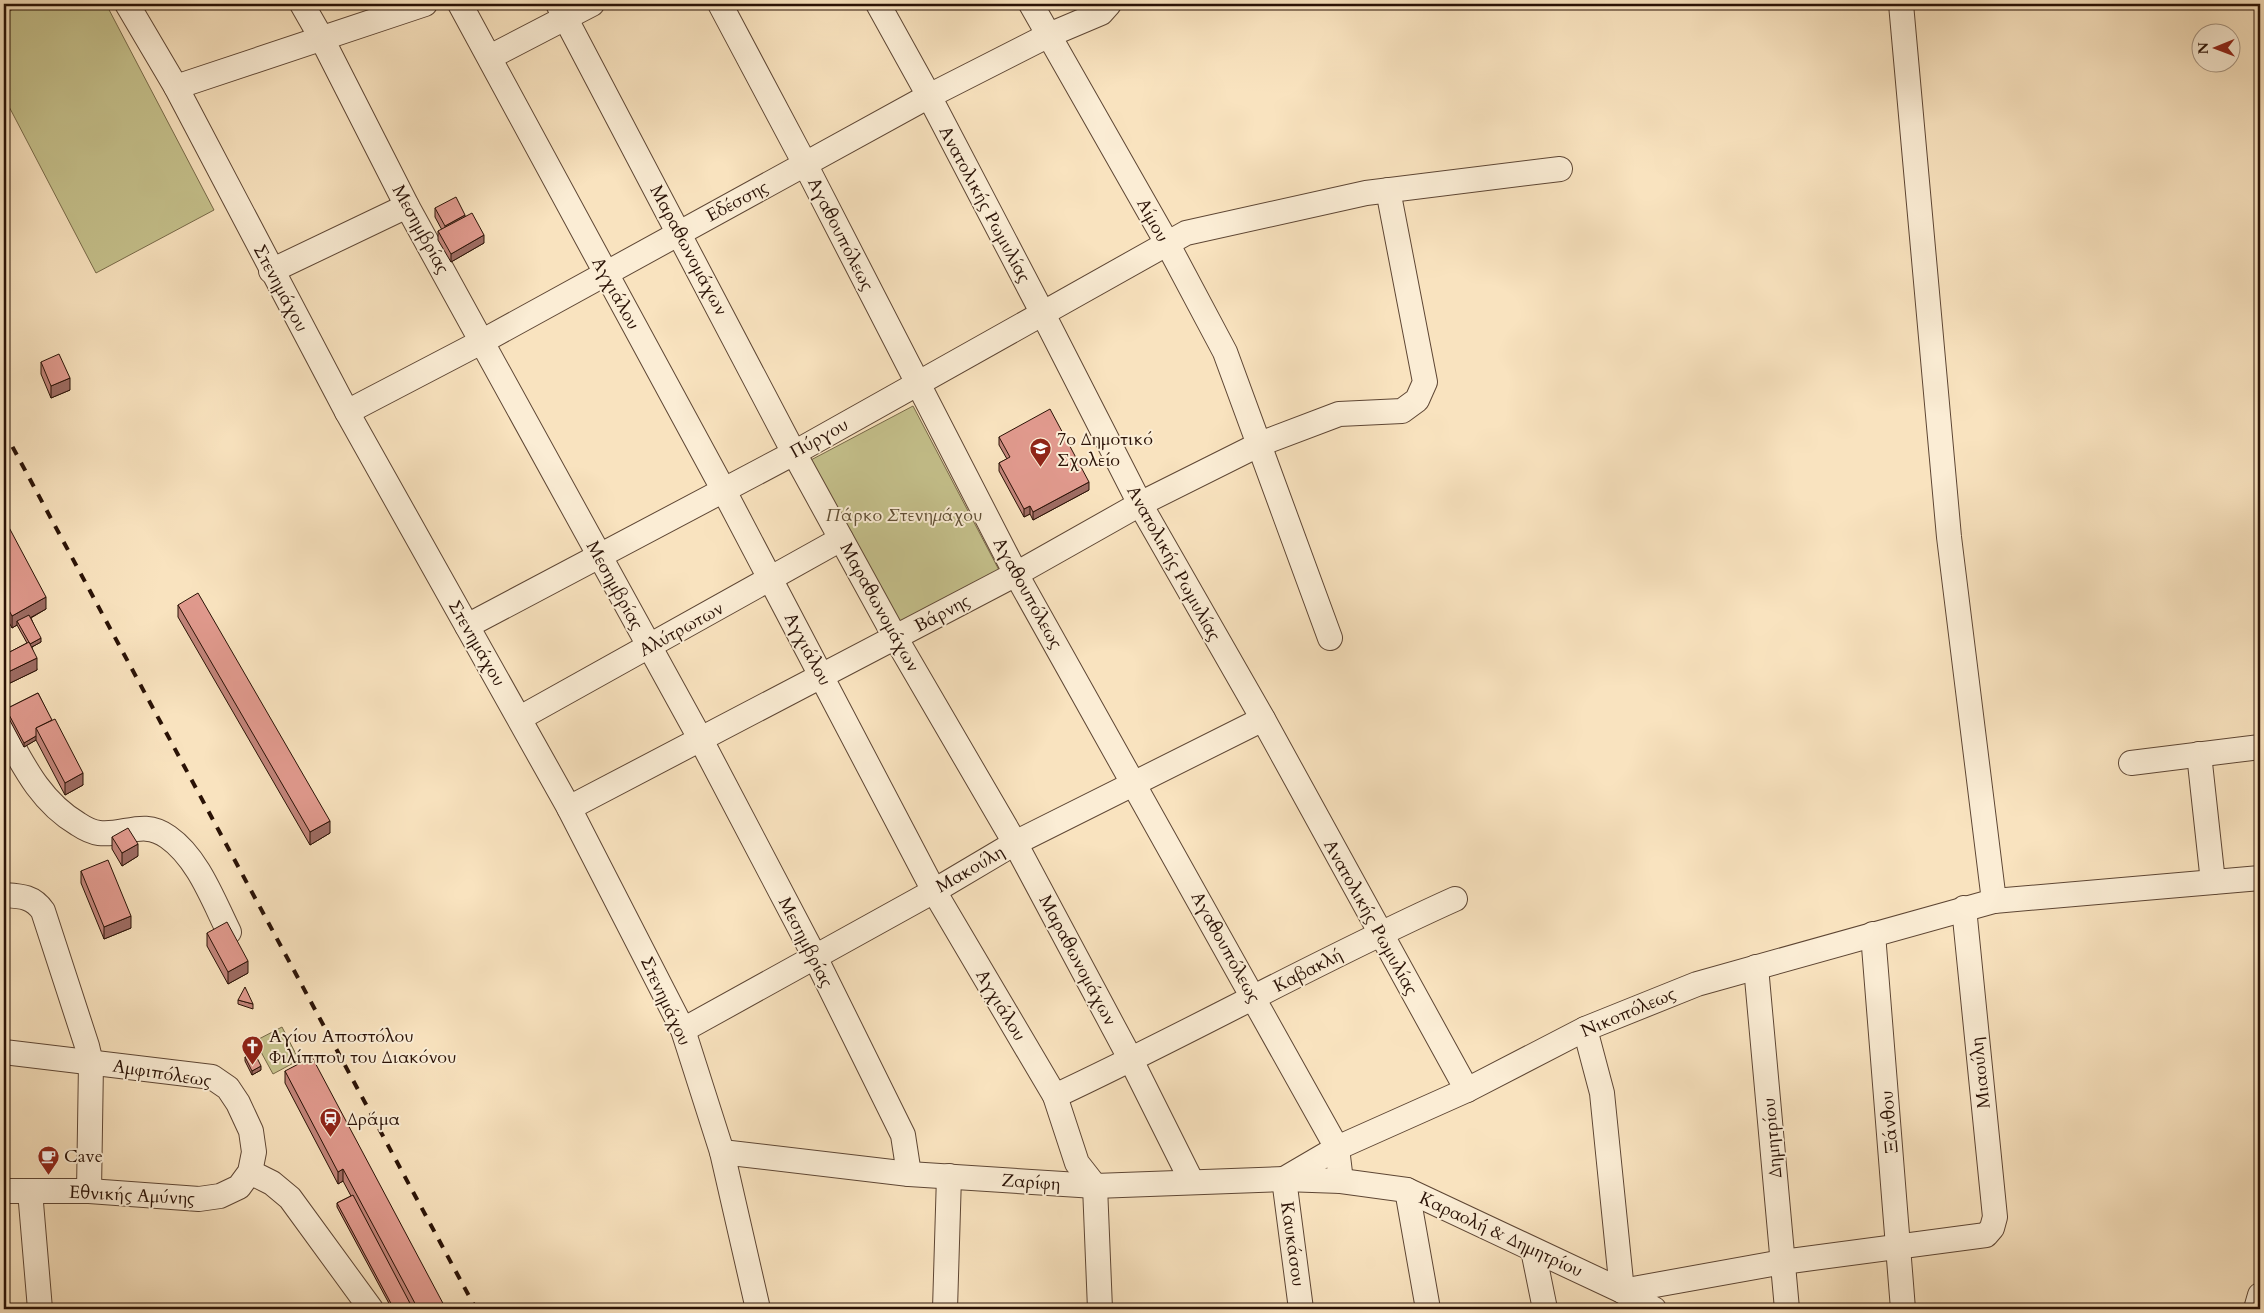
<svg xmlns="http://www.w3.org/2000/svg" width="2264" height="1313" viewBox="0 0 2264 1313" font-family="Cardo,serif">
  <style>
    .green { fill: #c5c18c; stroke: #786a49 }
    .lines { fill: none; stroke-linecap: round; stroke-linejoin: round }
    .minor-casing { stroke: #5e4634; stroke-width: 26 }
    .minor { stroke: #fbedd5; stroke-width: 24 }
    .rail { stroke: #2a1206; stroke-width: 4; stroke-dasharray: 9 9; stroke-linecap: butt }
    .wall { fill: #c2847a; stroke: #2a1206 }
    .shaded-wall { fill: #9e6c63; stroke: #2a1206 }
    .building { fill: #e19a8e; stroke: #2a1206 }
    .labels { text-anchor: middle; stroke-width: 4; stroke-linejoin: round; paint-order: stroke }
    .street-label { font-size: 18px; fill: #2a1206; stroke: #fbedd5 }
    .poi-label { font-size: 18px; fill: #2a1206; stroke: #fbedd5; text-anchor: start }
    .park-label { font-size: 18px; font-style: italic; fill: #604f35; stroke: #fbedd5 }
  </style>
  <rect width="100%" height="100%" fill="#f9e3bf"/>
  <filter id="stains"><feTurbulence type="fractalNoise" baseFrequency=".004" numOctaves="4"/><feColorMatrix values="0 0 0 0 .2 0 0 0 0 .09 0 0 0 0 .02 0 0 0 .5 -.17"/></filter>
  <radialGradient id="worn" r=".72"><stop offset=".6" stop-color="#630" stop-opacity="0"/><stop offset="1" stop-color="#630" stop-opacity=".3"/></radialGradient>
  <!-- green -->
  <g class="green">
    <path d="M23 4H106L214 210 96 273 4 97V14Z"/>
    <path d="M913 406 999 570 895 625 809 461Z"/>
    <path d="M282 1027 299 1060 273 1074 255 1041Z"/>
  </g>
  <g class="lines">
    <defs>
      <g id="minor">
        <path d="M127 4 176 87 347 412 569 808 683 1030 722 1152 758 1309"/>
        <path d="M302 4 322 39 407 206 701 740 815 957 903 1135 909 1174"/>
        <path d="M460 4 723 489 934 891 1055 1096 1077 1163 1095 1186 1100 1309"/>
        <path d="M558 4 794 453 895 637 1015 843 1131 1060 1192 1182"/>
        <path d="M720 4 805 164 1016 574 1337 1148 1341 1181"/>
        <path d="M878 4 929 96 1043 314 1140 504 1263 719 1467 1090"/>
        <path d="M1031 4 1167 243 1225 352 1330 638"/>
        <path d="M1901 4 1949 537 1994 901"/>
        <path d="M490 57 592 4"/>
        <path d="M176 87 425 4"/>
        <path d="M271 271 407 206"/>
        <path d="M347 412 483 341 929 96 1049 35 1101 13 1109 4"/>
        <path d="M467 626 794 453 1186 233 1366 193 1560 169"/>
        <path d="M520 718 841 539"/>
        <path d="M4 730C24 767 41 802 78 824 84 828 91 832 99 833 125 836 143 819 168 837 198 858 213 900 229 932"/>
        <path d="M2199 754 2213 882"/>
        <path d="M2131 763 2260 747"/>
        <path d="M569 808 1016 574 1140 504 1260 444 1339 414 1402 411 1417 400 1425 382 1388 190"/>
        <path d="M4 895C20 896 33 896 43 911L87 1046 91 1063 89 1191"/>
        <path d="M1873 934 1903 1309"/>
        <path d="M1756 967 1787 1309"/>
        <path d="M1585 1029 1602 1093 1622 1291 1783 1262 1986 1235 1992 1228 1995 1217 1964 908"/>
        <path d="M683 1030 934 891 1015 843 1263 719"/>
        <path d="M4 1052 212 1077 228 1088 238 1103 251 1131 254 1152 250 1172 239 1187 220 1196 199 1199 89 1191H4"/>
        <path d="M1055 1096C1190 1033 1319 960 1455 899"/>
        <path d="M722 1152 909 1174 1095 1186 1284 1179 1341 1181 1407 1190 1622 1291 1654 1309"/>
        <path d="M250 1172 272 1183 290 1198 371 1309"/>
        <path d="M1407 1190 1428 1309"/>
        <path d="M30 1191 40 1309"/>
        <path d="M1533 1250 1545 1309"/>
        <path d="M945 1309 949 1176"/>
        <path d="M1301 1309 1284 1179 1337 1148 1467 1090 1585 1029 1697 984 1994 901 2260 878"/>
        <path d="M2256 1309 2260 1295"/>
      </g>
    </defs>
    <!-- minor casing -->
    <use href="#minor" class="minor-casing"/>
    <!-- minor -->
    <use href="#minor" class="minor"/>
    <!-- rail -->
    <path class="rail" d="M4 431 476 1309"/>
  </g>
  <!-- wall -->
  <g class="wall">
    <path d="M435 208 465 217 484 243 451 262 438 240V231L442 230 435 217Z"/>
    <path d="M41 362 70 390 51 398 41 374Z"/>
    <path d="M999 437 1089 490 1033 520 1030 514 1024 517 999 471V463L1007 459 999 445Z"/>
    <path d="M4 518 46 609 31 618 41 642 32 647 37 670 6 685 4 682V655L27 643 17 625 12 628 4 613Z"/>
    <path d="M178 605 330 833 310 845 178 617Z"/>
    <path d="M38 693 83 785 65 795 36 740 24 747 6 713V709Z"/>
    <path d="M112 837 138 856 122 866 112 849Z"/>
    <path d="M81 871 131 928 104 939 81 883Z"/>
    <path d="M207 933 248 973 228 984 207 946Z"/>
    <path d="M238 1000 253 1004V1009L238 1004Z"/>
    <path d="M245 1057 261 1070 252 1075 245 1061Z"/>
    <path d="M285 1071 446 1309H392L337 1207V1203L351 1196 343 1181 338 1184 285 1083Z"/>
  </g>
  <!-- shaded-wall -->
  <g class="shaded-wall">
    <path d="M465 215V223L445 234V226Z"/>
    <path d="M484 235V243L451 262V254Z"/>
    <path d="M70 378V390L51 398V386Z"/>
    <path d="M1089 482V490L1033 520V512Z"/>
    <path d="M1030 506V514L1024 517V509Z"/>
    <path d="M46 597V609L19 624 17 621V625L12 628V616Z"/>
    <path d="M41 638V642L30 648V644Z"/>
    <path d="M37 658V670L6 685V673Z"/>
    <path d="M36 736V740L24 747V743Z"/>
    <path d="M83 773V785L65 795V783Z"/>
    <path d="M330 821V833L310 845V832Z"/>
    <path d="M138 844V856L122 866V853Z"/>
    <path d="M131 916V928L104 939V927Z"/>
    <path d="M248 961V973L228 984V972Z"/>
    <path d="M261 1066V1070L252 1075V1071Z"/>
    <path d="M343 1169V1181L338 1184V1172Z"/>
  </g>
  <!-- building -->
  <g class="building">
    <path d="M456 197 465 215 445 226 435 208Z"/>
    <path d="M472 213 484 235 451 254 438 231Z"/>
    <path d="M59 354 70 378 51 386 41 362Z"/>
    <path d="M1050 409 1089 482 1033 512 1030 506 1024 509 999 463 1010 457 999 437Z"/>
    <path d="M4 518 46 597 12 616 4 601Z"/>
    <path d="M198 593 330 821 310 832 178 605Z"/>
    <path d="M29 615 41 638 30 644 17 621Z"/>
    <path d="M29 642 37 658 6 673 4 670V655Z"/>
    <path d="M38 693 52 720 36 728V736L24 743 6 709Z"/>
    <path d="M55 719 83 773 65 783 36 728Z"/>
    <path d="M128 828 138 844 122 853 112 837Z"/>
    <path d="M108 860 131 916 104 927 81 871Z"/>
    <path d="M227 922 248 961 228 972 207 933Z"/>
    <path d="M245 987 253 1004 238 1000Z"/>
    <path d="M254 1052 261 1066 252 1071 245 1057Z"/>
    <path d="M312 1057 446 1309H418L343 1169 338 1172 285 1071Z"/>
    <path d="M353 1195 413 1309H394L337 1203Z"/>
  </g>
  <!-- icons -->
  <defs>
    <symbol id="school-pin" viewBox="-11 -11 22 30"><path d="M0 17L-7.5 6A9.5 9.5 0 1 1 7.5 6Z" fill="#8f2418" stroke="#fbedd5"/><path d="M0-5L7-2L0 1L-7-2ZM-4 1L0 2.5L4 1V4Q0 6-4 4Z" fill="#fff"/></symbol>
    <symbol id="church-pin" viewBox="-11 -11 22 30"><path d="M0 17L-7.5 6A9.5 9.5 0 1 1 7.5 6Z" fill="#8f2418" stroke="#fbedd5"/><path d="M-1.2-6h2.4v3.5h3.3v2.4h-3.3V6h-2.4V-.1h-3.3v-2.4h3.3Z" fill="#fff"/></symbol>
    <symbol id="station-pin" viewBox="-11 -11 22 30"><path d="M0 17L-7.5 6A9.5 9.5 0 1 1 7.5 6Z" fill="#8f2418" stroke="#fbedd5"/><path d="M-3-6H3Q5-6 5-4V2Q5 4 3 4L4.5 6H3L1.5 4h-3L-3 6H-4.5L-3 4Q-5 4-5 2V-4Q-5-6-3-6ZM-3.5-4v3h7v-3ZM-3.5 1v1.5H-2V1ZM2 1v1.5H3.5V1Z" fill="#fff"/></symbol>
    <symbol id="cafe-pin" viewBox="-11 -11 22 30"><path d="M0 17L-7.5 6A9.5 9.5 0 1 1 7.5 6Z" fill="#8f2418" stroke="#fbedd5"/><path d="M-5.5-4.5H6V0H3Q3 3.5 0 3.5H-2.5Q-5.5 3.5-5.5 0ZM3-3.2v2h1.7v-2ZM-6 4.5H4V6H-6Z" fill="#fff"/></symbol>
  </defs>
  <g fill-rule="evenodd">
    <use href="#school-pin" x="1028" y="436" width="25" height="34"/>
    <use href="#church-pin" x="240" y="1034" width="25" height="34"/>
    <use href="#station-pin" x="318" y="1106" width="25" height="34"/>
    <use href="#cafe-pin" x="36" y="1144" width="25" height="34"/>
  </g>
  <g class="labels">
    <!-- street labels -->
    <g class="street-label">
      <text transform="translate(737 201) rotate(-28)" y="6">Εδέσσης</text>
      <text transform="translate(985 204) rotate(62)" y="6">Ανατολικής Ρωμυλίας</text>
      <text transform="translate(1153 220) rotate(61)" y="6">Αίμου</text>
      <text transform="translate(421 229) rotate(61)" y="6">Μεσημβρίας</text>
      <text transform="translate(841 234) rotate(63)" y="6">Αγαθουπόλεως</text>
      <text transform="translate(689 250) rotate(62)" y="6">Μαραθωνομάχων</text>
      <text transform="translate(281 288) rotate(62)" y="6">Στενημάχου</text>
      <text transform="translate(616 293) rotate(61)" y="6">Αγχιάλου</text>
      <text transform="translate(819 438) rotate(-29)" y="6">Πύργου</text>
      <text transform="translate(1174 563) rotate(61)" y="6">Ανατολικής Ρωμυλίας</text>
      <text transform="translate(615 585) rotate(61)" y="6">Μεσημβρίας</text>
      <text transform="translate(1028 593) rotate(61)" y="6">Αγαθουπόλεως</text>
      <text transform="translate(880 607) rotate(61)" y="6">Μαραθωνομάχων</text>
      <text transform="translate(942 613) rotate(-28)" y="6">Βάρνης</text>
      <text transform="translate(681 629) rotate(-29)" y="6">Αλύτρωτων</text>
      <text transform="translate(477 643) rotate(60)" y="6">Στενημάχου</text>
      <text transform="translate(808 649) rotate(62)" y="6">Αγχιάλου</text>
      <text transform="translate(970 869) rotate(-30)" y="6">Μακούλη</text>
      <text transform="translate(1371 917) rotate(61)" y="6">Ανατολικής Ρωμυλίας</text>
      <text transform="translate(806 942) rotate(63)" y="6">Μεσημβρίας</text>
      <text transform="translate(1226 947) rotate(61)" y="6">Αγαθουπόλεως</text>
      <text transform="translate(1078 960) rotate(62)" y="6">Μαραθωνομάχων</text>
      <text transform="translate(1308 970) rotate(-27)" y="6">Καβακλή</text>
      <text transform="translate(666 1001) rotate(65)" y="6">Στενημάχου</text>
      <text transform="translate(1001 1005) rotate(59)" y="6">Αγχιάλου</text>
      <text transform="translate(1628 1012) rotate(-23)" y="6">Νικοπόλεως</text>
      <text transform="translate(162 1073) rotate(9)" y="6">Αμφιπόλεως</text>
      <text transform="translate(1980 1073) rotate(-96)" y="6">Μιαούλη</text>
      <text transform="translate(1889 1122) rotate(-95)" y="6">Ξάνθου</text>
      <text transform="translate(1772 1138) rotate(-95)" y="6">Δημητρίου</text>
      <text transform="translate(1031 1182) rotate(4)" y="6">Ζαρίφη</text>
      <text transform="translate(132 1195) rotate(3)" y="6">Εθνικής Αμύνης</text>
      <text transform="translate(1501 1234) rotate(25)" y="6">Καραολή &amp; Δημητρίου</text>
      <text transform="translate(1293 1244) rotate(82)" y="6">Καυκάσου</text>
    </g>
    <!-- poi labels -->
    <g class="poi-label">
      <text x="1057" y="445">7ο Δημοτικό<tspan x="1057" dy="21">Σχολείο</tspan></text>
      <text x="269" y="1042">Αγίου Αποστόλου<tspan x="269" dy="21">Φιλίππου του Διακόνου</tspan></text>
      <text x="347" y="1125">Δράμα</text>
      <text x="64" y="1162">Cave</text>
    </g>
    <!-- park labels -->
    <g class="park-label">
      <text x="904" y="521">Πάρκο Στενημάχου</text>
    </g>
  </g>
  <!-- margin -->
  <rect width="2264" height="1313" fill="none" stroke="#f9e3bf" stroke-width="20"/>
  <rect x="5" y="5" width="2254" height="1303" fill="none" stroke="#2a1206" stroke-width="2.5"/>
  <rect x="10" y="10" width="2244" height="1293" fill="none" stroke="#2a1206"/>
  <!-- north arrow -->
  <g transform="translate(2216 48) rotate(269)"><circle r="24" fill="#fbedd5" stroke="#a79582"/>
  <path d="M0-4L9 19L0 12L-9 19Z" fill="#8f2418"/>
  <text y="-8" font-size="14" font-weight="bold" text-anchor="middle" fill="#2a1206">N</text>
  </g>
  <rect width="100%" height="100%" filter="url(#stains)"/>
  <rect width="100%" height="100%" fill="url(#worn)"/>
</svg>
